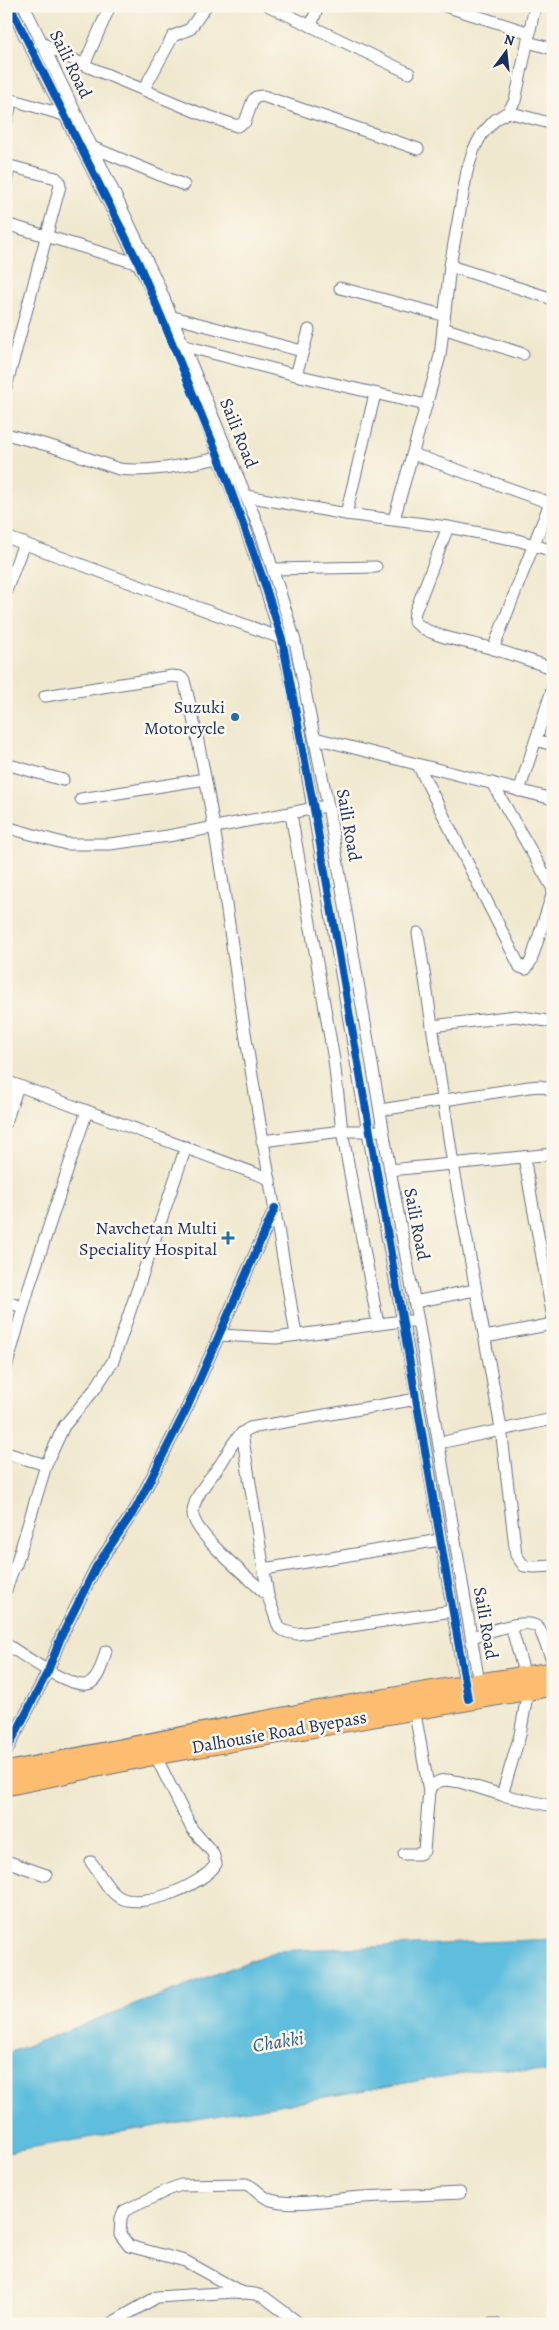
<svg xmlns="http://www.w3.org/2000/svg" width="559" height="2330" viewBox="0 0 559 2330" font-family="Alegreya,serif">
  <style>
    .water { fill: #5fbedd; stroke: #3d769e }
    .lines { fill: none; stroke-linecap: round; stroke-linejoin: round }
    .minor-casing { stroke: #667085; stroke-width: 13 }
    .trunk-casing { stroke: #667085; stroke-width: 21 }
    .minor { stroke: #fff; stroke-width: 11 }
    .trunk { stroke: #fcbd6f; stroke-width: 19 }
    .cycleway-casing { stroke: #fbf7ec; stroke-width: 11 }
    .cycleway { stroke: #0057b8; stroke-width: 8 }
    .poi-dot { fill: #1f6fb2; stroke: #fbf7ec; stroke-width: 2 }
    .labels { text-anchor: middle; stroke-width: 5; stroke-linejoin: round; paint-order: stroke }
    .street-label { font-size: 18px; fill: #1b2f5e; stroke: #fbf7ec }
    .poi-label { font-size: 18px; fill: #1b2f5e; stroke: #fbf7ec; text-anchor: end }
    .water-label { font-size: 19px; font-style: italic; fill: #2f5a84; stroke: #fbf7ec }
  </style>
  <rect width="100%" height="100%" fill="#fbf7ec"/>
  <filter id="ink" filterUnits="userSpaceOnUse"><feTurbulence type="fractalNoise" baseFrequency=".02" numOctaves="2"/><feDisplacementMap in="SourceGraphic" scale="10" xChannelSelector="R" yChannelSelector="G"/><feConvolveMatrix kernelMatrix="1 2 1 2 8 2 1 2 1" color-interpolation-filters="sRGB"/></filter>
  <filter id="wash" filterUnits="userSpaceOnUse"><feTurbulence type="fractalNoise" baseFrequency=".0096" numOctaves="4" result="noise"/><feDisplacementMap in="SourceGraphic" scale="20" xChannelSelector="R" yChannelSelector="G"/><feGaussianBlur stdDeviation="1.12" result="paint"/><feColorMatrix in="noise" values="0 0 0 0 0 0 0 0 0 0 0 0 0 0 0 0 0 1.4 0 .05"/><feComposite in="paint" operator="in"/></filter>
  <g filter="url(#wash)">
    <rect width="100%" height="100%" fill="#f0e8ce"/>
    <!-- water -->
    <path class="water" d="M553 1939V2073L493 2068 6 2152V2054L276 1951Z"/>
  </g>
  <g filter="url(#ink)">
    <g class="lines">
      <defs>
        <g id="minor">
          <path d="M10 6C52 92 97 177 138 263 174 337 205 420 234 497 257 561 279 624 293 691L368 1132 417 1399 466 1690"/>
          <path d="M24 6 158 284 262 535 295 641 328 806 390 1170 418 1321 480 1689"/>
          <path d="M269 6 409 73"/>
          <path d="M445 6 530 33"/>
          <path d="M311 26 318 6"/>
          <path d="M40 42 84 65 199 113 237 126 245 122 253 100 256 97 263 96 418 149"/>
          <path d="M528 42 553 49"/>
          <path d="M84 65 110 6"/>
          <path d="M144 89 173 36 190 29 206 6"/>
          <path d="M6 98 64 115"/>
          <path d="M508 112 553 124"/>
          <path d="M6 122 12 101"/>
          <path d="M92 147 184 185"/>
          <path d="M6 165 56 178 59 181 60 186 6 387"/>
          <path d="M6 183 9 166"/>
          <path d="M6 224 139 264"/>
          <path d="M450 266 553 299"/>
          <path d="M340 288 443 315"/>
          <path d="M173 317 302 351"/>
          <path d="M443 328 523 354"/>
          <path d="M185 346 296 375 426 405"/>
          <path d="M296 375 309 330"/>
          <path d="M6 434 54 447 119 469C152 473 187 464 219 458"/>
          <path d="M413 454 550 503 493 649"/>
          <path d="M246 496 346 514 448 527 517 540 553 551"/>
          <path d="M346 514 375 394"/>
          <path d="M394 519 440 356 450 266 467 171 474 149 482 134 495 120 508 112 515 101 535 6"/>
          <path d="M448 527 415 612 414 621C429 638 472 642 494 649 514 655 533 662 553 668"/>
          <path d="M6 537 286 640"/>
          <path d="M273 569 376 567"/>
          <path d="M6 591 24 543"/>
          <path d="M45 696 172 676 180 677 184 680C211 788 225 898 241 1007 258 1117 278 1226 296 1335"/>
          <path d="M315 738 553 799"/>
          <path d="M536 740 553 745"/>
          <path d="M6 764 63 780"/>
          <path d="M418 765 520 967 526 969 531 961 553 892"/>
          <path d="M492 783 553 889"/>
          <path d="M519 791 553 687"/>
          <path d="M81 799 205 779"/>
          <path d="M291 814 334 1060 342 1131 378 1324"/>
          <path d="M6 827 66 844H110L168 836 321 807"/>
          <path d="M418 933 453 1164 501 1428 516 1555 524 1566 534 1567 553 1566"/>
          <path d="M432 1026 516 1016 553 1022"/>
          <path d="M6 1081 270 1179"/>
          <path d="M380 1110 529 1087 540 1086 553 1090"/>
          <path d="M6 1122 18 1086"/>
          <path d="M262 1141 342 1131H375"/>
          <path d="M524 1157 553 1318"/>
          <path d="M390 1170 553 1154"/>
          <path d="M6 1302 23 1307"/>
          <path d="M414 1302 475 1290"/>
          <path d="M219 1335 276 1338 402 1321H418"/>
          <path d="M485 1337 553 1324"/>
          <path d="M6 1368 30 1284 87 1111"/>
          <path d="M242 1433 268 1596 279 1628 287 1632 297 1634 452 1611"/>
          <path d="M439 1443 553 1419"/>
          <path d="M6 1453 46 1465"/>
          <path d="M264 1569 440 1540"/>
          <path d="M6 1570 13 1569 16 1565 46 1465 64 1426 95 1389 113 1361 186 1147"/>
          <path d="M6 1590 13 1569"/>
          <path d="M268 1596C252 1580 191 1533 193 1512 194 1497 208 1480 217 1469 229 1454 232 1437 250 1428L417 1399"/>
          <path d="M511 1626 525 1676"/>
          <path d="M472 1637C487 1633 532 1614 540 1630L553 1662"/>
          <path d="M6 1644C20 1653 78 1695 92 1682 100 1676 103 1660 106 1651"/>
          <path d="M414 1708 429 1791"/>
          <path d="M6 1752 48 1671 61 1637 96 1567 136 1508 187 1408 275 1208"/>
          <path d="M502 1795 520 1735 528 1690"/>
          <path d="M404 1854H419L424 1851 429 1791 432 1785 440 1781 447 1780 460 1782 502 1795 553 1806"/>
          <path d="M6 1861 46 1875"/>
          <path d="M91 1862C99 1872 109 1893 121 1898 144 1909 203 1885 216 1864L213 1853 192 1829 155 1755"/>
          <path d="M243 2293 185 2261 129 2246 120 2234 121 2218 124 2211 168 2190 181 2185 246 2184C256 2187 260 2197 271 2200 294 2207 338 2198 363 2197 396 2195 428 2195 460 2193"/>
          <path d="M110 2324 157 2297 235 2292 255 2294 264 2297 300 2324"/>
          <path d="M490 2324H496"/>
        </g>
        <g id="trunk">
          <path d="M6 1772C188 1735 369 1698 553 1672"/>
          <path d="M6 1786 155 1755 553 1686"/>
        </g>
      </defs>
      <!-- minor casing -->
      <use href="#minor" class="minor-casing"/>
      <!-- trunk casing -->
      <use href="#trunk" class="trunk-casing"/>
      <!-- minor -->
      <use href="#minor" class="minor"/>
      <!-- trunk -->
      <use href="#trunk" class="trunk"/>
      <defs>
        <g id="cycleway">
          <path d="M10 6 139 264 166 328 219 458 262 576 282 639 314 809 468 1699"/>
          <path d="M6 1752 48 1671 61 1637 96 1567 136 1508 187 1408 275 1208"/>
        </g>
      </defs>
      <!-- cycleway casing -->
      <use href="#cycleway" class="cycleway-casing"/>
      <!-- cycleway -->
      <use href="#cycleway" class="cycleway"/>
    </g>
  </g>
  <!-- markers -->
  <g class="poi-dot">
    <circle cx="235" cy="717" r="5"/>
    <path d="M225.5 1230.5h5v5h5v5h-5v5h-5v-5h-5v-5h5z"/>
  </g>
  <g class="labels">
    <!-- street labels -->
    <g class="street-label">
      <text transform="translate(71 64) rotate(64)" y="6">Saili Road</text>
      <text transform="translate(239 433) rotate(68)" y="6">Saili Road</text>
      <text transform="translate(349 825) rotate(80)" y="6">Saili Road</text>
      <text transform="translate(417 1224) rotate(79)" y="6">Saili Road</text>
      <text transform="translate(486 1623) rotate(80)" y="6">Saili Road</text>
      <text transform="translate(279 1732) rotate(-10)" y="6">Dalhousie Road Byepass</text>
    </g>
    <!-- poi labels -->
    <g class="poi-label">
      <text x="225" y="713">Suzuki<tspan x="225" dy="21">Motorcycle</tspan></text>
      <text x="217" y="1234">Navchetan Multi<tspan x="217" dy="21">Speciality Hospital</tspan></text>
    </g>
    <!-- water labels -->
    <g class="water-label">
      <text transform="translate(278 2041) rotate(-9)" y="7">Chakki</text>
    </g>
  </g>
  <!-- margin -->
  <rect width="559" height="2330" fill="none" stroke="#fbf7ec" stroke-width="25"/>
  <!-- north arrow -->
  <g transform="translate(506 52) rotate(15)" stroke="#fbf7ec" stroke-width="4" paint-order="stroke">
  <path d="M0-4L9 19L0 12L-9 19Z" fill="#1b2f5e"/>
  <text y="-8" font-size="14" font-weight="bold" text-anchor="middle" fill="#1b2f5e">N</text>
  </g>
</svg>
